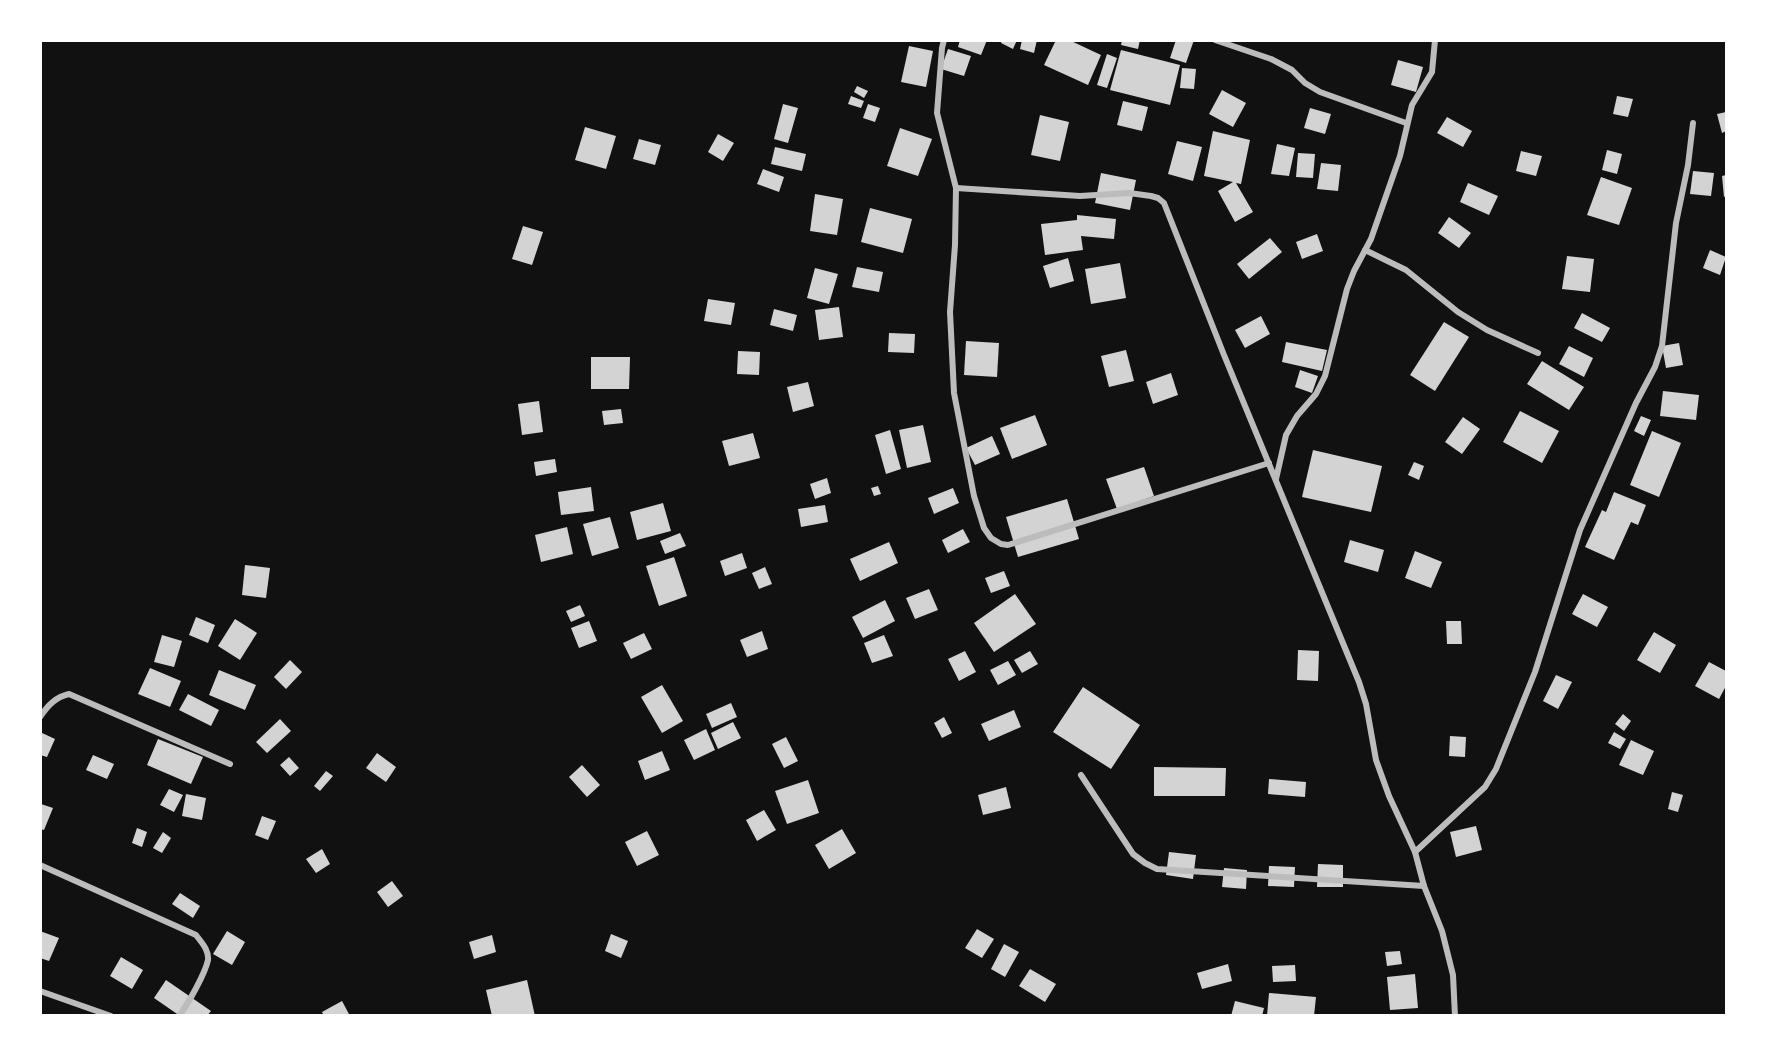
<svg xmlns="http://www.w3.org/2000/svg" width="1767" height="1056" viewBox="0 0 1767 1056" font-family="'Sofia Sans Condensed',sans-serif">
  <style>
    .building { fill: #d3d3d3 }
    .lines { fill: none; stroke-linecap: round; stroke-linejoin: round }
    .minor { stroke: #bcbcbc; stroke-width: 6 }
  </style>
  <rect width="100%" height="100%" fill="#111"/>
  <!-- building -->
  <g class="building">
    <path d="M960 40H987L981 55 958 47Z"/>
    <path d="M1002 40H1017L1013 49 1001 43Z"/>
    <path d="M1022 40H1037L1034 53 1020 49Z"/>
    <path d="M1056 40H1069L1101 55 1088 85 1044 65Z"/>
    <path d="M1122 40H1140L1138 49 1121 45Z"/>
    <path d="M1176 40H1194L1186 63 1170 58Z"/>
    <path d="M909 46 933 51 926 87 901 82Z"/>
    <path d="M948 49 971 56 964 76 941 69Z"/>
    <path d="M1121 50 1180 65 1170 105 1110 90Z"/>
    <path d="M1107 54 1117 58 1107 88 1097 85Z"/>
    <path d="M1398 60 1423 67 1416 92 1391 85Z"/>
    <path d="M1182 68 1196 69 1194 89 1180 88Z"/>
    <path d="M857 86 868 91 864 98 854 92Z"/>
    <path d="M1222 90 1246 103 1233 127 1209 114Z"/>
    <path d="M851 96 864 101 861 108 848 104Z"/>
    <path d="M1617 96 1633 99 1628 117 1613 114Z"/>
    <path d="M1123 101 1148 107 1142 131 1117 125Z"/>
    <path d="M783 104 798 108 788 143 774 139Z"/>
    <path d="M868 104 880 108 875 122 863 118Z"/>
    <path d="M1310 108 1331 114 1325 134 1304 128Z"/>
    <path d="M1726 112V131L1722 133 1717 114Z"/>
    <path d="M1040 115 1069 122 1060 161 1031 155Z"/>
    <path d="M1447 117 1472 131 1463 147 1437 133Z"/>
    <path d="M585 127 616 136 606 169 575 160Z"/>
    <path d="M900 128 932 139 918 176 887 166Z"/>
    <path d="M1213 131 1250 140 1241 184 1236 183 1253 212 1235 222 1218 191 1233 182 1204 176Z"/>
    <path d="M718 134 734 143 723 161 708 152Z"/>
    <path d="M639 139 661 145 655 165 633 159Z"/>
    <path d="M1177 141 1202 147 1193 181 1168 174Z"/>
    <path d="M1277 144 1295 148 1289 176 1271 174Z"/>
    <path d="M775 147 806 154 802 171 771 164Z"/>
    <path d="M1607 150 1622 154 1617 174 1602 170Z"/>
    <path d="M1521 151 1542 156 1536 176 1516 171Z"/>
    <path d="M1298 153 1315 154 1313 178 1296 177Z"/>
    <path d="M1321 163 1341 165 1338 191 1317 189Z"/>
    <path d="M763 169 784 177 779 192 757 184Z"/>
    <path d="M1693 171 1714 173 1711 196 1690 194Z"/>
    <path d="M1101 173 1136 180 1130 210 1095 203Z"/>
    <path d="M1726 175V196L1724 197 1722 176Z"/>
    <path d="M1601 177 1632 188 1619 225 1587 215Z"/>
    <path d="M1468 183 1498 196 1489 215 1460 202Z"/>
    <path d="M815 194 843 199 837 235 810 231Z"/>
    <path d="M870 208 912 219 903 253 861 242Z"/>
    <path d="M1077 215 1116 219 1114 239 1081 236 1083 250 1045 255 1041 224 1077 220Z"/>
    <path d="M1449 217 1471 233 1459 248 1438 233Z"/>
    <path d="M523 226 543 232 532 265 512 259Z"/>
    <path d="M1317 234 1323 251 1302 259 1296 242Z"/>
    <path d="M1270 238 1282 252 1249 279 1237 264Z"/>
    <path d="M1710 250 1726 257 1720 275 1703 268Z"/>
    <path d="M1567 256 1594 259 1590 292 1562 289Z"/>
    <path d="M1068 258 1074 281 1050 288 1043 266Z"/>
    <path d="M1120 263 1126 298 1091 304 1085 269Z"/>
    <path d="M857 267 883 272 879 292 852 287Z"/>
    <path d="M815 268 838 274 829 304 807 298Z"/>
    <path d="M708 299 735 303 731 325 704 321Z"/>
    <path d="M839 307 843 337 819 340 815 310Z"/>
    <path d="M774 309 797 315 793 331 770 325Z"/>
    <path d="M1582 313 1610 328 1602 342 1574 328Z"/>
    <path d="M1261 316 1270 334 1245 348 1235 330Z"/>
    <path d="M1444 322 1469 337 1435 391 1410 375Z"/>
    <path d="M889 333 915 334 914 353 888 352Z"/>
    <path d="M966 341 999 343 997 377 964 375Z"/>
    <path d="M1286 342 1327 350 1322 371 1282 362Z"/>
    <path d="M1679 343 1683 365 1666 368 1662 346Z"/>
    <path d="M1569 346 1593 358 1584 377 1559 364Z"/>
    <path d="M1126 350 1134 381 1109 387 1101 356Z"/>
    <path d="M738 351 760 352 759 375 737 374Z"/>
    <path d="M591 357H630L629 389H591Z"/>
    <path d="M1542 361 1584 387 1569 410 1527 384Z"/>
    <path d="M1300 370 1318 376 1312 393 1295 387Z"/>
    <path d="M1171 373 1178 395 1153 404 1146 382Z"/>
    <path d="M808 382 814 406 793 412 787 387Z"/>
    <path d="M1663 391 1699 395 1696 420 1660 416Z"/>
    <path d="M539 401 543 432 522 435 518 404Z"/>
    <path d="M621 409 623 423 604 425 602 411Z"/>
    <path d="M1520 411 1559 431 1542 463 1503 442Z"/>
    <path d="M1035 415 1047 445 1012 459 1000 428Z"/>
    <path d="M1641 416 1651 420 1644 436 1634 431Z"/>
    <path d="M1463 417 1480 429 1462 454 1445 442Z"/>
    <path d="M923 425 931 462 907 468 899 430Z"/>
    <path d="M890 430 901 469 886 474 875 435Z"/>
    <path d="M1652 431 1681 443 1659 497 1630 485Z"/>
    <path d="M753 433 760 458 729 466 722 441Z"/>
    <path d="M992 436 1000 454 975 465 966 448Z"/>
    <path d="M1313 450 1382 466 1371 512 1302 497Z"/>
    <path d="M555 459 557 472 536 476 534 462Z"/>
    <path d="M1414 462 1424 466 1419 480 1408 475Z"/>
    <path d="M1144 467 1154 496 1117 509 1106 479Z"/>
    <path d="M827 478 831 493 815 499 810 484Z"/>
    <path d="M878 486 881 494 874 496 871 488Z"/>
    <path d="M591 487 594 511 561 515 558 492Z"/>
    <path d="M953 488 959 503 934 514 928 498Z"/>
    <path d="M1614 492 1646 505 1638 525 1631 522 1614 560 1585 547 1602 510 1606 512Z"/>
    <path d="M1067 499 1079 539 1018 557 1006 517Z"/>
    <path d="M663 503 671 531 637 540 630 512Z"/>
    <path d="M825 505 828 522 801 527 798 509Z"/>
    <path d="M610 517 619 548 592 556 583 524Z"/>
    <path d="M567 527 573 554 541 562 535 535Z"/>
    <path d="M963 529 970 542 948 553 942 540Z"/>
    <path d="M680 533 686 546 665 554 660 541Z"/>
    <path d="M1350 540 1384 550 1378 572 1344 562Z"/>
    <path d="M889 542 898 563 860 581 850 559Z"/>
    <path d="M1415 551 1442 562 1431 588 1405 578Z"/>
    <path d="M742 553 747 568 725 576 720 561Z"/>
    <path d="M674 557 687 596 659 606 646 566Z"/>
    <path d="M245 565 270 568 266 598 242 595Z"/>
    <path d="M765 567 772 584 759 589 752 573Z"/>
    <path d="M1004 571 1010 586 991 593 985 578Z"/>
    <path d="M929 589 938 610 915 619 906 598Z"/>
    <path d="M1015 594 1036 624 994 652 974 623Z"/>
    <path d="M1583 594 1608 607 1597 627 1572 614Z"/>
    <path d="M885 600 895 621 863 638 852 617Z"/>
    <path d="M580 605 585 616 571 622 566 611Z"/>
    <path d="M196 617 215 625 208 643 189 635Z"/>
    <path d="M235 619 257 633 240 660 218 646Z"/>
    <path d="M589 621 597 641 579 648 571 628Z"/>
    <path d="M1446 621H1461L1462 644H1447Z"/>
    <path d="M762 631 768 649 747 657 740 640Z"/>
    <path d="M1654 632 1676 645 1660 673 1637 660Z"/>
    <path d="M644 633 652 649 631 659 623 643Z"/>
    <path d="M162 635 182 641 174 667 154 662Z"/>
    <path d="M884 635 893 656 872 663 864 643Z"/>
    <path d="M1298 650 1319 651 1318 681 1297 680Z"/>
    <path d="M965 651 976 672 959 681 948 659Z"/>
    <path d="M1030 651 1038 664 1022 673 1014 660Z"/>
    <path d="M290 660 302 672 286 689 274 677Z"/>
    <path d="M1008 661 1016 675 998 685 990 670Z"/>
    <path d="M1709 662 1726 671V686L1719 699 1695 686Z"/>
    <path d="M150 668 181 681 170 707 138 694Z"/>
    <path d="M219 670 256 685 245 710 209 695Z"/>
    <path d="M1556 675 1572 682 1558 709 1543 701Z"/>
    <path d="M662 685 683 721 662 733 641 697Z"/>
    <path d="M1083 687 1140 725 1111 769 1053 732Z"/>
    <path d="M188 694 219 710 211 726 179 710Z"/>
    <path d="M731 703 737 717 712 728 706 714Z"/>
    <path d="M1014 710 1021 727 989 741 981 724Z"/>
    <path d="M1623 714 1631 721 1624 731 1615 724Z"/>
    <path d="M944 717 952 733 942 738 934 723Z"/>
    <path d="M280 719 291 731 267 753 256 742Z"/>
    <path d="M733 722 741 738 718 749 711 733Z"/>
    <path d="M706 729 715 750 694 760 684 740Z"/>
    <path d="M40 732 55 739 47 757 40 755Z"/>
    <path d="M1614 732 1626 739 1620 749 1608 743Z"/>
    <path d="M1450 736 1466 737 1465 757 1449 756Z"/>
    <path d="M786 737 798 761 784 768 772 744Z"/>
    <path d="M158 739 203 757 191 784 147 765Z"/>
    <path d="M1631 740 1654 751 1643 775 1619 765Z"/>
    <path d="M662 751 670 770 645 780 638 761Z"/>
    <path d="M377 753 396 767 386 782 366 768Z"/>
    <path d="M93 755 114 764 107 779 86 770Z"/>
    <path d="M289 757 299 768 290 776 280 765Z"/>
    <path d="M582 765 600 785 587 797 569 777Z"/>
    <path d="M1154 767 1226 768 1225 796H1154Z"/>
    <path d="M326 771 333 776 320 791 314 786Z"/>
    <path d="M1269 779 1306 782 1305 797 1268 794Z"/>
    <path d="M808 780 819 813 787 824 775 791Z"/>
    <path d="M1006 787 1011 808 983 815 978 795Z"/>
    <path d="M169 789 183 795 174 812 160 805Z"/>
    <path d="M1672 792 1683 795 1678 812 1668 809Z"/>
    <path d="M186 794 206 798 202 820 182 816Z"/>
    <path d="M41 804 53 808 44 830 40 829Z"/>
    <path d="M764 810 776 830 757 841 746 820Z"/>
    <path d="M262 816 276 821 268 840 255 835Z"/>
    <path d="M1476 826 1482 850 1456 857 1450 832Z"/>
    <path d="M137 828 147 832 142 847 132 843Z"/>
    <path d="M842 829 856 853 829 869 815 845Z"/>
    <path d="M647 831 659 855 637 866 625 842Z"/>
    <path d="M163 832 171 838 162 853 153 848Z"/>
    <path d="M322 849 330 864 316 873 306 859Z"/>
    <path d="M1169 852 1196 855 1193 879 1166 875Z"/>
    <path d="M1318 864 1343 865V887H1317Z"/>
    <path d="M1269 866 1295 867 1294 887 1268 886Z"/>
    <path d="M1224 868 1247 870 1246 889 1222 887Z"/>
    <path d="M392 881 403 896 388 907 377 892Z"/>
    <path d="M180 893 200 906 193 918 172 904Z"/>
    <path d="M977 929 994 939 982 958 965 948Z"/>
    <path d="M40 931 59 938 49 961 40 958Z"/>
    <path d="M227 931 245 942 232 965 213 954Z"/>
    <path d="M611 934 628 941 621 958 605 951Z"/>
    <path d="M492 935 496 952 474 959 469 942Z"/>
    <path d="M1004 944 1019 952 1005 977 991 969Z"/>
    <path d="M1400 951 1402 964 1387 966 1385 952Z"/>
    <path d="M121 957 143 970 132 989 110 976Z"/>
    <path d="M1228 964 1232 981 1202 989 1197 973Z"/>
    <path d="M1295 965 1296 981 1273 982 1272 966Z"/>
    <path d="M1030 969 1056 984 1045 1002 1019 986Z"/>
    <path d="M1415 974 1418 1008 1390 1010 1387 977Z"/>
    <path d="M166 980 211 1011 207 1016H180L154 998Z"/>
    <path d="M527 980 535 1016H492L486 990Z"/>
    <path d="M1269 993 1316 997 1314 1016H1267Z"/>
    <path d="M342 1001 350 1016H324L322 1012Z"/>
    <path d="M1235 1001 1264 1008 1262 1016H1231Z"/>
  </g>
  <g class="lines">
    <!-- minor -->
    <g class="minor">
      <path d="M944 40 942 48 937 113 956 188 955 245 950 312 954 393 974 496 984 528 991 538 1001 544 1008 545 1269 463"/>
      <path d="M1215 40 1271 59 1292 70 1305 83 1320 92 1406 123"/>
      <path d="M956 188 1080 196 1129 193 1151 196 1158 198 1164 203 1224 355 1359 682 1366 704 1376 760 1389 796 1415 852 1424 886 1442 931 1453 975 1455 1016"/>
      <path d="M1365 250 1406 270 1458 312 1487 330 1538 353"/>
      <path d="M1276 479 1286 435 1297 416 1316 394 1325 376 1347 289 1354 271 1371 239 1400 156 1412 105 1432 72 1435 40"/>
      <path d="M40 717C48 705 56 697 69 694L230 764"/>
      <path d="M1081 775 1133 854 1145 863 1157 869 1424 886"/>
      <path d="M1415 852 1485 787 1496 769 1535 672 1580 530 1636 403 1655 367 1662 346 1676 223 1688 165 1693 123"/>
      <path d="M40 865 196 935C202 943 209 950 208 960 205 974 188 1004 179 1016"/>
      <path d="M40 991 111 1016"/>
    </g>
  </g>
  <!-- border -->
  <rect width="1767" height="1056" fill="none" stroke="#ffffff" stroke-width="84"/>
</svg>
